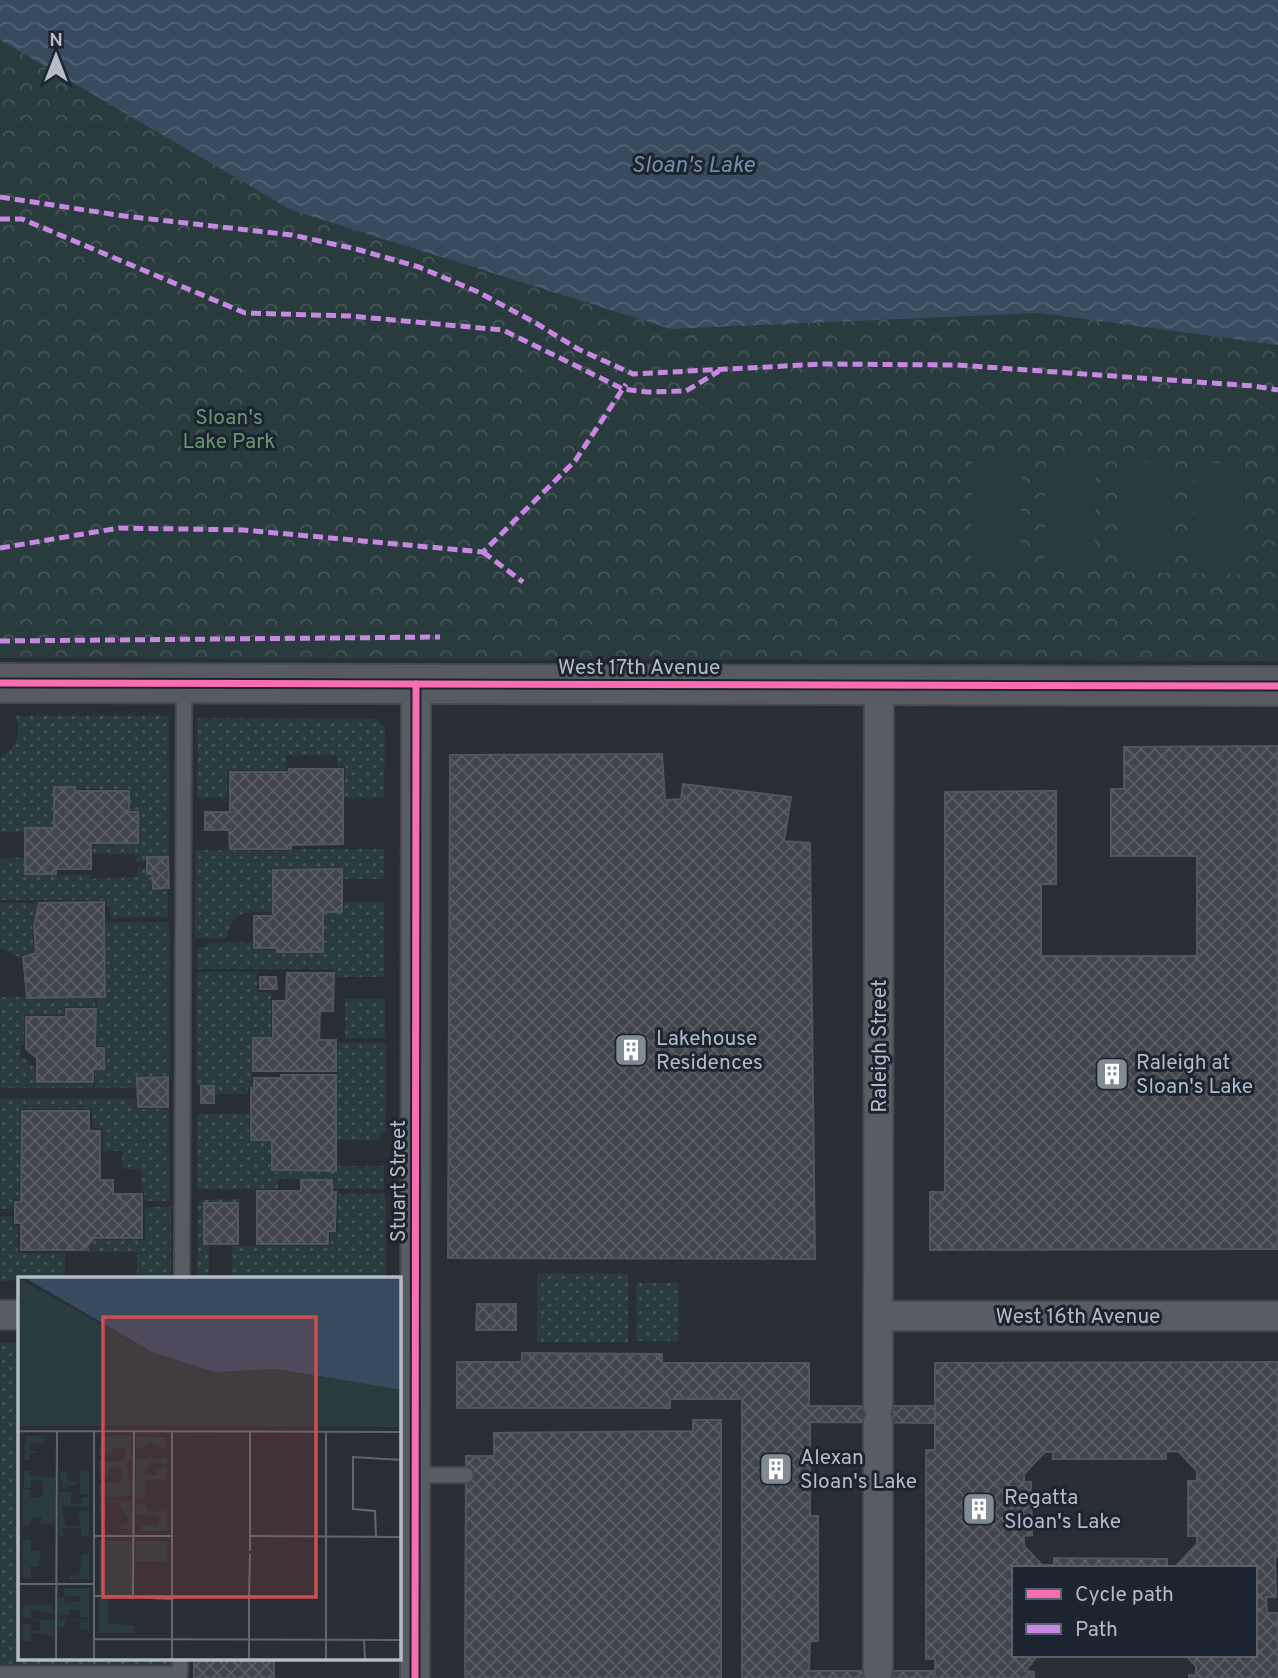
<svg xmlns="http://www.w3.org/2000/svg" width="1278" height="1678" viewBox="0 0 1278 1678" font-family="Overpass,sans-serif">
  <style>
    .grass { fill: url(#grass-dots) }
    .park { fill: url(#park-crowns) }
    .garden { fill: #293b3c }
    .water { fill: url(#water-waves) }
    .building { fill: url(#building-cross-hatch); stroke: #50565c; stroke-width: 2; fill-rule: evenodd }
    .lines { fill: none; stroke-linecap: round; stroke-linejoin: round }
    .lane-casing { stroke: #464a4f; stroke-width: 18 }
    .street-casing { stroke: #464a4f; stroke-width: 32 }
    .secondary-casing { stroke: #464a4f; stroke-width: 42 }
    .lane { stroke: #585c63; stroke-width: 14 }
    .street { stroke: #585c63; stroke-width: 28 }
    .secondary { stroke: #575b61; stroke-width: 38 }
    .quiet { stroke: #c787e3; stroke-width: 5; stroke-dasharray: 10 5; stroke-linecap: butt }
    .cycleway-casing { stroke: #1c252f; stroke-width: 11 }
    .cycleway { stroke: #f96db3; stroke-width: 7 }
    .labels { text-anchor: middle; stroke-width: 6; stroke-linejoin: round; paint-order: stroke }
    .park-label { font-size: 21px; fill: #6b9572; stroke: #1c252f }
    .street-label { font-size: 21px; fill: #b2bbc6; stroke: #1c252f }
    .poi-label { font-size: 21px; fill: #b2bbc6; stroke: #1c252f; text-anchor: start }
    .water-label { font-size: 23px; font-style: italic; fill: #758da8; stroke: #1c252f }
    .inset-road { fill: none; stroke: #60666e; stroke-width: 2 }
    .view { fill: #cd4d50; fill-opacity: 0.15; stroke: #cd4d50; stroke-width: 3.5 }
    .inset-edge { fill: none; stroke: #b2bbc6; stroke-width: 3.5 }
  </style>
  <defs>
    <pattern id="grass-dots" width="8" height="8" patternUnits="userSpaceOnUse" patternTransform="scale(1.75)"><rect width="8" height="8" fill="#293b3c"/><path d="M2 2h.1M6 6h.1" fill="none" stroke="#465557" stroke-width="1.8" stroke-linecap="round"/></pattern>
    <pattern id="park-crowns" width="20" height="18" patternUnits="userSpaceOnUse" patternTransform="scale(1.75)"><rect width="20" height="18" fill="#293b3c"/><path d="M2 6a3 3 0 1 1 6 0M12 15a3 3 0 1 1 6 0" fill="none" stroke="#465557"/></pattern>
    <pattern id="water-waves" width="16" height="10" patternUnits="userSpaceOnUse" patternTransform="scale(1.75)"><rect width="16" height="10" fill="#384a5e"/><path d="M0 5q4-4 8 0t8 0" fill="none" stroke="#526274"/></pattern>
    <pattern id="building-cross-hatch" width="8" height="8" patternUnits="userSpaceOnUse" patternTransform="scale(1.75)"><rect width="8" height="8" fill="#41454b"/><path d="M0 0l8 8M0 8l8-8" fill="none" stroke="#5a5e63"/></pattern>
  </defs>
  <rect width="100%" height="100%" fill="#292e34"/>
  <!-- grass -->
  <g class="grass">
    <path d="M16 716H169V856H147L146 862H136L135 854H93V845L139 844V811L130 810V789H76V786H53V827H25L24 832H0V757C17 748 22 734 16 716Z"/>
    <path d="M197 718 376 719 385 728 384 798H344L345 766H337V755H286V770H227V798H197Z"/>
    <path d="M293 849H384V879H343V868H273V912C248 912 231 909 227 938H195V850L292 851Z"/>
    <path d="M24 857V875H91L92 879 137 877V868H146V875L151 876V890L168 891V917L110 918V906H106V900H0V859Z"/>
    <path d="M344 902H384V977H335L334 969H197V947H207L208 943 252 942 253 950H275V953H324V913H344Z"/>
    <path d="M0 903H38L32 924 34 952 22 955 21 958 0 948Z"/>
    <path d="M106 922H169L170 1076 136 1077V1088H95V1070L105 1069V1046H97V999L106 998Z"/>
    <path d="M196 972H257V992H271V1037L252 1038V1087H248V1094H214V1085H196Z"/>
    <path d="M0 997H26V999H95V1007H64V1015H24V1045H21V1056L36 1067V1084H93V1088H0Z"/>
    <rect x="345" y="999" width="40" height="39"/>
    <path d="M338 1043H386V1131L376 1140H336Z"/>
    <path d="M0 1099H135L136 1109H169L170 1201H145L144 1191H141V1169H123L122 1151H103V1129L93 1128 92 1109H20L19 1199H13V1209H0Z"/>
    <path d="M197 1114H249V1141H271V1172H336L337 1166H384V1189H333V1179H278V1189H197Z"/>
    <path d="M338 1194H386V1279H232V1246H330V1233L338 1232Z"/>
    <path d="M243 1199 240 1203 204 1202 203 1245 209 1246V1279H197L198 1203 202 1200Z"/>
    <path d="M145 1207H171V1279H137V1252H84L95 1240H145Z"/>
    <path d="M0 1216H13V1225L18 1226V1253H65V1279L0 1281Z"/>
    <path d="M537 1273 628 1274V1342H537Z"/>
    <rect x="636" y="1283" width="43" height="58"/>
    <path d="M0 1343H19V1659H173V1667L0 1668Z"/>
  </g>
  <!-- park -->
  <path class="park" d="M0 40 291 210 671 329 1040 313 1278 345V661L0 658Z"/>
  <!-- garden -->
  <g class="garden">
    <path d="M972 459 1022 460 1020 570 971 569Z"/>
    <path d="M1046 460H1096L1094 571 1044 570Z"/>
    <path d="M1122 462H1172L1170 573 1120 572Z"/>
    <path d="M1194 463 1244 464 1243 574 1193 573Z"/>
  </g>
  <!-- water -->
  <path class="water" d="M0 0H1278V345L1040 313 671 329 291 210 0 40Z"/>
  <!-- building -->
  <g class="building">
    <path d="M1278 746V1249L930 1250V1192H945V792L1056 791V884H1041V956H1197V856H1111V789H1124V747Z"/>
    <path d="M662 754 665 800 681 799 683 784 791 797 784 841 810 843 815 1259 448 1258 450 755Z"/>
    <path d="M289 769H343V844L291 845V849H230L229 830H205V812H230V772H289Z"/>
    <path d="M54 787H75V791H129V812H138V843H91V869H56V874H25V828H54Z"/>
    <path d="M147 857H168L169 888 153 889 152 874H147Z"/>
    <path d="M342 869V912H323V952H277V948H254V916H273V870Z"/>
    <path d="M104 902 105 997 27 998 23 957 36 953 34 925 39 903Z"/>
    <path d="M287 973H334L333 1011H320L319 1040H336V1071H253V1038H273V1001H286Z"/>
    <path d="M260 977H276L277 989H260Z"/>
    <path d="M66 1009H96L95 1048H104V1069H93V1082H37V1058L26 1049V1017H66Z"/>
    <path d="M281 1075H336V1171L272 1170V1140H251V1088H254V1078H281Z"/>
    <path d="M168 1077V1107H138L137 1078Z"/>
    <rect x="201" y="1086" width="13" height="17"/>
    <path d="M22 1111H89V1131H100V1180H113V1194H142V1238H94L84 1250H21V1223H15V1202H21Z"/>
    <path d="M301 1180H332V1192H336L335 1231H328V1244H257V1191H301Z"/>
    <rect x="204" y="1203" width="34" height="41"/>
    <path d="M477 1304H516V1330H476Z"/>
    <path d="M522 1353 662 1354V1363H809V1406H936L935 1423 810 1422V1516H818V1641H810L809 1671H935V1678H742V1399H670V1408H457V1362H522Z"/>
    <path d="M1278 1362V1557H1275L1276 1597H1266L1267 1613H1278V1678H1189V1675H1196V1666L1185 1655H1255V1568H1014V1655H1038L1025 1671 1034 1672V1678H935V1659H926V1450H935V1363ZM1178 1451 1197 1471V1481H1188V1536H1197V1544L1176 1566H1167V1559L1054 1558V1565H1042L1024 1546V1536L1032 1535 1031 1482H1024V1474L1045 1452H1053V1459H1166V1452Z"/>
    <path d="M693 1420H721V1678H465L466 1456H494V1433L693 1431Z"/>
    <rect x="194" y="1659" width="80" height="19"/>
  </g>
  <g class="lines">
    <defs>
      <g id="lane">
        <path d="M182 1279 184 685"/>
        <path d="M415 1475H466"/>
        <path d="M0 1674H180V1659"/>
      </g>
      <g id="street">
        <path d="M0 1315H19"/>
        <path d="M878 1316H1278"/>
        <path d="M878 1406 879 685"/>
        <path d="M878 1671V1422"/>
        <path d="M415 1678 416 684"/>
      </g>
      <path id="secondary" d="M0 683 1278 686"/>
    </defs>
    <!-- lane casing -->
    <use href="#lane" class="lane-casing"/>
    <!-- street casing -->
    <use href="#street" class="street-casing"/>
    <!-- secondary casing -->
    <use href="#secondary" class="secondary-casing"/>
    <!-- lane -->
    <use href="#lane" class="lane"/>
    <!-- street -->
    <use href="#street" class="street"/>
    <!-- secondary -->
    <use href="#secondary" class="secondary"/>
    <!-- quiet -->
    <g class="quiet">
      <path d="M0 197 124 216 292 235 356 249 419 267 478 292 534 322 578 349 633 374 823 364 957 365 1254 386 1278 390"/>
      <path d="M0 219H22L245 313 350 316 503 330 623 389 647 392 686 391 719 371"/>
      <path d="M0 548 119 528 244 530 483 552 575 461 626 384"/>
      <path d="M483 552 523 582"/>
      <path d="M0 641 440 637"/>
    </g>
    <defs>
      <g id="cycleway">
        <path d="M0 683 1278 686"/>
        <path d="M415 1678 416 684"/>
      </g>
    </defs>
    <!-- cycleway casing -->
    <use href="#cycleway" class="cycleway-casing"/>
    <!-- cycleway -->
    <use href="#cycleway" class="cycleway"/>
  </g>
  <!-- icons -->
  <defs>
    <symbol id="building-square" viewBox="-11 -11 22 22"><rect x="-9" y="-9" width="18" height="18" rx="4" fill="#828a93" stroke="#1c252f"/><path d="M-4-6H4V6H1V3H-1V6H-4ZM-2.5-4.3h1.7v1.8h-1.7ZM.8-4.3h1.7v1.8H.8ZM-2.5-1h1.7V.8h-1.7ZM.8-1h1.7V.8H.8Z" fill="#fff"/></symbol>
  </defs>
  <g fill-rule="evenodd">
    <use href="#building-square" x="612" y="1031" width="38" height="38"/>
    <use href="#building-square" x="1093" y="1055" width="38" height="38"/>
    <use href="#building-square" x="757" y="1450" width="38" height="38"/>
    <use href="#building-square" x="960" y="1490" width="38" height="38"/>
  </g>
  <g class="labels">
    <!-- park labels -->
    <g class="park-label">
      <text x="229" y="424">Sloan's<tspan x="229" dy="24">Lake Park</tspan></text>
    </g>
    <!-- street labels -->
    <g class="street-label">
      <text x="639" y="674">West 17th Avenue</text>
      <text transform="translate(879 1046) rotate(-90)" y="7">Raleigh Street</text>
      <text transform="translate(398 1181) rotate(-90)" y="7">Stuart Street</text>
      <text x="1078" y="1323">West 16th Avenue</text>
    </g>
    <!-- poi labels -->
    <g class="poi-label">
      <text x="656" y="1045">Lakehouse<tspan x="656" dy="24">Residences</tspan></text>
      <text x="1136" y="1069">Raleigh at<tspan x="1136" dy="24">Sloan's Lake</tspan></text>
      <text x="800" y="1464">Alexan<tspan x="800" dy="24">Sloan's Lake</tspan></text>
      <text x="1004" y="1504">Regatta<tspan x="1004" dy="24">Sloan's Lake</tspan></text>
    </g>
    <!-- water labels -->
    <g class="water-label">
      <text x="693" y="172">Sloan's Lake</text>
    </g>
  </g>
  <!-- overview -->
  <g transform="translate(18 1277)">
    <rect width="383" height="383" fill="#292e34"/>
    <path d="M8 159H27L26 166H12V173L22 176H12V183H6ZM88 159H113V183L109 184 113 219 81 221V206H102L104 193 92 190 89 202H81V184H108L101 182 108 181 106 171H94V178L81 179V166ZM118 160H148L149 173 133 166 118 173ZM149 181V187L131 185V192L123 196 139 199V192L149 190V203L128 202 127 221H118V182ZM41 193 49 195 50 204H61L62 194 71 193V217H61L63 205 45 212ZM6 194H12L13 199 37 200V246L22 248 24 240H14L11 249H5V212H12V221L25 220V204L13 203V211H6ZM41 215H53V227H64V220H71V230L43 229 48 249H62L61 234H71V259H63V251H44L47 258 41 260ZM81 223 113 225 114 254 99 249 109 247 110 241 100 225H88V240L81 242ZM118 226H127L131 235 149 234V254H124V248H140L141 239 118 238ZM5 263H13V274H22L21 290 12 289 14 303 5 300ZM81 264H114V318H81ZM118 264H149V284H118ZM64 277H71V302L52 303V299L61 298ZM46 311H71V340H62V333H51V338H42V342L71 343V352H62L63 344 47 343V350H40V320H46L47 327 63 323 62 319H46ZM81 321H90V347L116 348V356H81ZM5 328H31L36 337 13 332 14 341H5ZM5 343H37V360L13 355 14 364H5V347H13L14 354H22V344Z" fill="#293b3c"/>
    <path d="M0 1 134 75 197 95 259 92 383 113V150L0 149Z" fill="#293b3c"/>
    <path d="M7 1H383V113L259 92 197 95 134 75Z" fill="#384a5e"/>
    <path class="inset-road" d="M0 134 1 383M0 154 384 155M308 154V383M76 259H154M232 259 384 260M358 259 357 234 335 232V180L384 183M232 274V154M0 307H76M76 319H115L116 154M231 319 232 277M133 321 154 322M231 321V383M76 362 384 363M346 362 347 383M38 383 39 154M76 383V154M154 383V154"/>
    <path class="view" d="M85 40H298V320H85Z"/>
    <rect width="383" height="383" class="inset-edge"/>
  </g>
  <!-- legend -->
  <rect x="1012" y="1566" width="245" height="91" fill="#1c252f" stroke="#58616b" stroke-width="2"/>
  <rect x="1026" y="1589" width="35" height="10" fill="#f96db3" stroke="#58616b" stroke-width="2"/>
  <text x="1075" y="1601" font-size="21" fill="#b2bbc6">Cycle path</text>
  <rect x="1026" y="1624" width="35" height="10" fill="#c787e3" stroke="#58616b" stroke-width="2"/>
  <text x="1075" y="1636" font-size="21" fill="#b2bbc6">Path</text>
  <!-- north arrow -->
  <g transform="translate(56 56)" stroke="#1c252f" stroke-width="5" paint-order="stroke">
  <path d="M0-5L12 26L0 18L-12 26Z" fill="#b2bbc6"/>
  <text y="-10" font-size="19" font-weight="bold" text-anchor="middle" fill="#b2bbc6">N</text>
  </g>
</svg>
